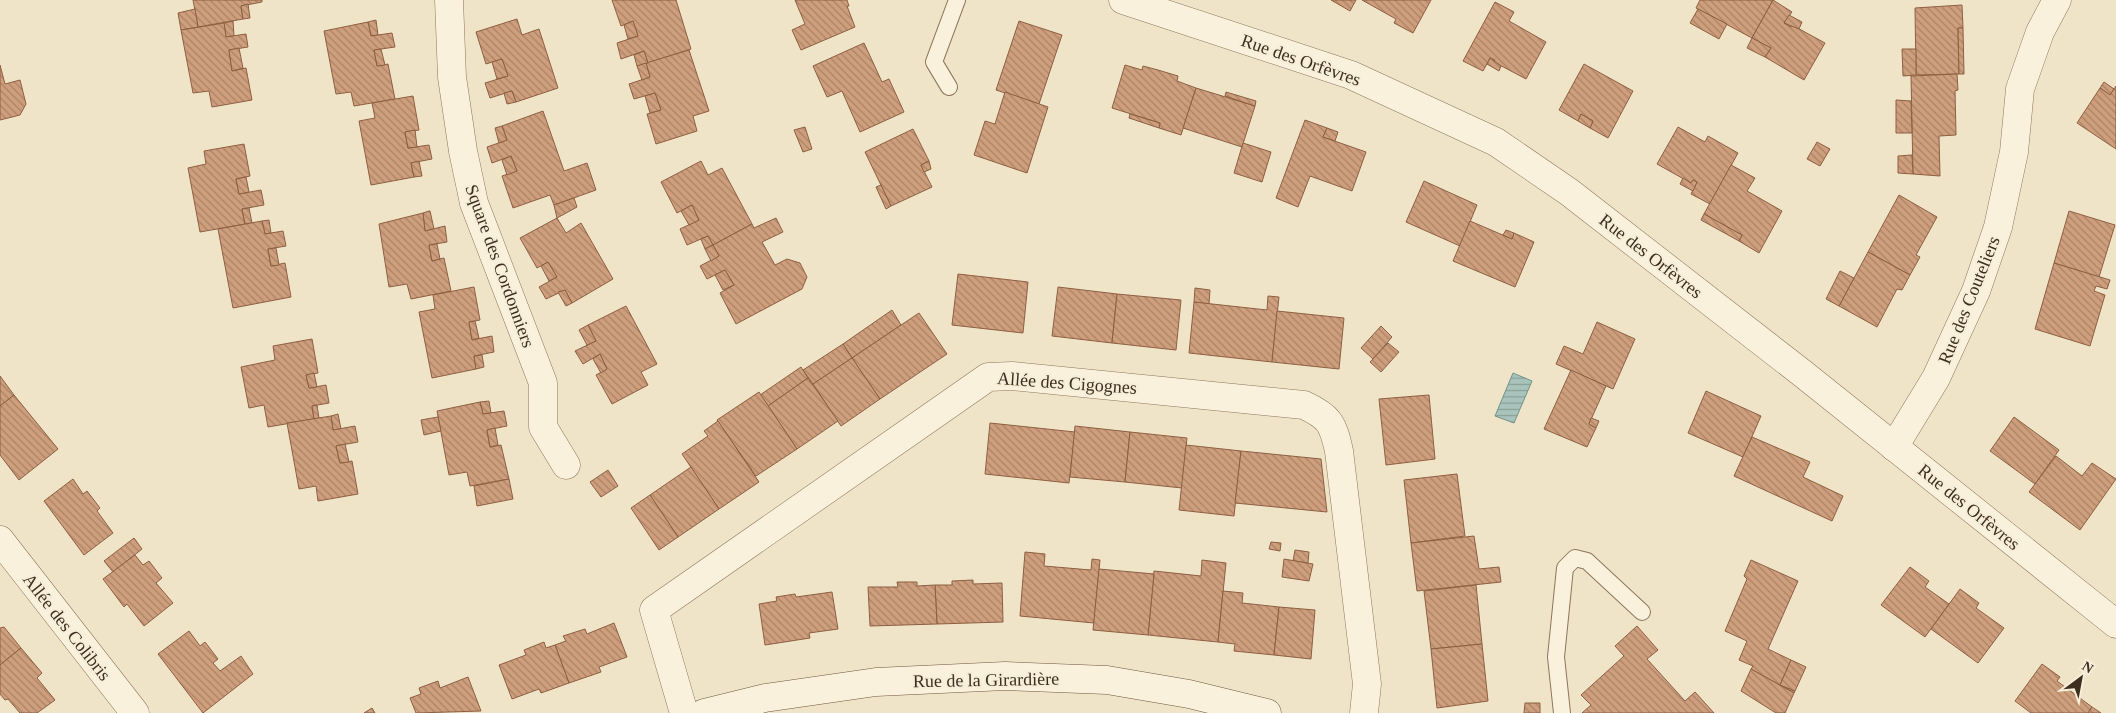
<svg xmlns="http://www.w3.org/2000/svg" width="2116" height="713" viewBox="0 0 2116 713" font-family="Georgia,serif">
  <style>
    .water { fill: url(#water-rules); stroke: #6f938a }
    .building { fill: url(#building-back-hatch); stroke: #8d5f41 }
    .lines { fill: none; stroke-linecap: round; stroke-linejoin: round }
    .lane-casing { stroke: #8d765c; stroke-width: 18 }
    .street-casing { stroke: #8d765c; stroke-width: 29 }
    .secondary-casing { stroke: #6f573f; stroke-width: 29 }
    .lane { stroke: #faf1dc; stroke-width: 16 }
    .street { stroke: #faf1dc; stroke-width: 28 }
    .secondary { stroke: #faf1dc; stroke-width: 28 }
    .labels { text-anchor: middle; stroke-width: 4.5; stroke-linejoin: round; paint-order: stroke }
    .street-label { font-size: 18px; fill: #3d2e20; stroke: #f7eed8 }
  </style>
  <defs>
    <pattern id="water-rules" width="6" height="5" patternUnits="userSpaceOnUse" patternTransform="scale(1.25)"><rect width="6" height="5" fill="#a9c4bc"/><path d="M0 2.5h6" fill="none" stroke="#8ba098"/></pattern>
    <pattern id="building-back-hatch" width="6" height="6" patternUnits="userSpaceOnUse" patternTransform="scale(1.25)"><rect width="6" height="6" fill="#cf9f7d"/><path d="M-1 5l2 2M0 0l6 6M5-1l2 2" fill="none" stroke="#a98266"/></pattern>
  </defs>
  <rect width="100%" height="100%" fill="#f0e4c8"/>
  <!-- water -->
  <path class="water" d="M1513 373 1532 381 1514 423 1495 416Z"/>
  <!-- building -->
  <g class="building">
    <path d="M193 0H262V2L241 6 243 19 198 27Z"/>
    <path d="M612 0H676L691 49 648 63 644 51 621 59 617 43 638 36 633 21 621 26Z"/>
    <path d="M795 0H847L849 6H847L855 27 801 50 792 30 805 24Z"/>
    <path d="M1331 0H1356L1350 11Z"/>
    <path d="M1362 0H1431L1413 33 1394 23 1396 19Z"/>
    <path d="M1700 0H1773L1752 38 1696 8Z"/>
    <path d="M1773 0 1792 12 1784 23 1791 27 1792 25 1825 43 1804 80 1765 57 1771 48 1752 38Z"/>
    <path d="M1495 2 1514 12 1509 21 1546 42 1526 79 1494 62 1495 60 1490 58 1483 71 1463 61Z"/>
    <path d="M248 4 250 18 243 19 241 6Z"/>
    <path d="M1962 5 1963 28H1958L1959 74 1916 75 1915 8Z"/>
    <path d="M195 9 198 27 181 30 178 13Z"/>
    <path d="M1698 9 1727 24 1719 39 1690 23Z"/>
    <path d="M1789 15 1802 22 1799 29 1784 23Z"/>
    <path d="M517 19 522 35 539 29 558 88 516 102 512 91 490 98 485 83 508 76 502 59 486 64 476 32Z"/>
    <path d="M376 20 378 35 371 36 368 22Z"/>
    <path d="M233 21 234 36 226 37 224 23Z"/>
    <path d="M633 21 638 36 628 39 624 25Z"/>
    <path d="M1019 21 1062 35 1039 104 996 90Z"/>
    <path d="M368 22 371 36 392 33 395 47 374 50 377 66 388 64 395 99 354 106 351 92 336 94 324 31Z"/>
    <path d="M224 23 226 37 246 34 248 47 229 50 232 71 246 68 252 100 212 107 209 91 193 93 181 30Z"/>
    <path d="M1958 28H1963L1964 74H1959Z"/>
    <path d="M1752 38 1771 48 1765 57 1747 48Z"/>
    <path d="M864 43 882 82 889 79 904 112 860 132 842 91 827 97 813 66Z"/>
    <path d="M239 48 243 68 232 71 229 50Z"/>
    <path d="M381 49 385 65 377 66 374 50Z"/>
    <path d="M1902 49H1916V75L1903 76Z"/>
    <path d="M689 50 709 111 693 116 697 131 656 144 647 114 661 110 655 93 634 99 629 84 650 77 646 63Z"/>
    <path d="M644 51 648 63 637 66 634 55Z"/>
    <path d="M1490 58 1501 66 1499 71 1487 64Z"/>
    <path d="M502 59 508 76 497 79 492 62Z"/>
    <path d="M646 63 650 77 642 80 637 66Z"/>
    <path d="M1584 64 1633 91 1608 138 1590 128 1593 121 1581 114 1578 121 1559 110Z"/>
    <path d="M0 65 5 84 20 80 26 104 20 115 0 120Z"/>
    <path d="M1125 65 1142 70 1143 66 1158 70 1178 76 1177 81 1196 88 1181 135 1159 128 1160 123 1112 108Z"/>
    <path d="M1957 74 1958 90 1955 91 1956 135 1939 136 1940 176 1913 174 1911 76Z"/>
    <path d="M2104 82 2114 89 2110 95 2100 88Z"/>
    <path d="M2116 86V149L2077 123 2100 88 2110 95Z"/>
    <path d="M1196 88 1255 106 1242 147 1183 128Z"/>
    <path d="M512 91 516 102 507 104 504 93Z"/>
    <path d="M1005 92 1048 107 1027 173 974 155 985 121 995 124Z"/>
    <path d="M1226 92 1256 101 1255 106 1225 96Z"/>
    <path d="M655 93 661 110 650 113 645 96Z"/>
    <path d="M413 96 419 130 405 132 408 148 429 145 432 159 411 163 414 177 371 185 359 121 375 118 372 103Z"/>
    <path d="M1896 100 1911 101 1912 133H1896Z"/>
    <path d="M543 111 564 171 587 163 596 190 554 205 550 195 513 208 502 176 517 171 511 156 492 163 487 147 507 140 502 126Z"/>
    <path d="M1130 114 1160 123 1159 128 1129 118Z"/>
    <path d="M1581 114 1593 121 1590 128 1578 121Z"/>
    <path d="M1305 120 1327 128 1323 137 1366 152 1352 191 1310 176 1298 207 1276 198Z"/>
    <path d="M502 126 507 140 499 143 495 128Z"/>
    <path d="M805 127 812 149 803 152 794 130Z"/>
    <path d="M1678 127 1705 142 1708 136 1738 153 1710 204 1691 194 1697 182 1693 180 1691 183 1657 164Z"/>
    <path d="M1327 128 1338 132 1335 141 1323 137Z"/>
    <path d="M913 129 929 161 921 165 932 187 891 206 865 152Z"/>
    <path d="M415 130 417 147 408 148 405 132Z"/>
    <path d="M1817 142 1830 149 1820 166 1807 159Z"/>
    <path d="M1243 143 1271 152 1262 182 1234 173Z"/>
    <path d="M244 144 250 176 236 179 239 194 261 190 264 205 242 209 245 224 200 232 188 168 206 164 204 151Z"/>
    <path d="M1912 155 1913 174 1898 173V156Z"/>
    <path d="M511 156 517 171 507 175 502 160Z"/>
    <path d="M419 161 422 176 414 177 411 163Z"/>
    <path d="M701 161 708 175 722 168 752 224 713 245 708 236 687 245 680 229 699 220 692 205 677 213 661 182Z"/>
    <path d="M929 161 931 169 924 172 921 165Z"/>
    <path d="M1731 165 1755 178 1747 191 1782 211 1759 253 1739 241 1742 235 1704 214Z"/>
    <path d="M246 177 249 192 239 194 236 179Z"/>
    <path d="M1683 178 1691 183 1693 180 1697 182 1693 191 1680 184Z"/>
    <path d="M1424 181 1477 205 1460 246 1406 222Z"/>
    <path d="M881 185 891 206 886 209 876 187Z"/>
    <path d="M1899 195 1937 217 1916 255 1920 257 1910 275 1868 252Z"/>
    <path d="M574 198 577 207 557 218 554 205Z"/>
    <path d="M692 205 699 220 689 225 681 211Z"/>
    <path d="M249 208 252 223 245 224 242 209Z"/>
    <path d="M429 211H430L434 229 425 231 423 213Z"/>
    <path d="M2069 211 2115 225 2099 277 2054 263Z"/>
    <path d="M423 213 425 231 445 226 447 242 429 245 432 261 444 258 451 291 411 299 407 284 389 287 379 224Z"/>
    <path d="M1704 214 1742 235 1739 241 1701 220Z"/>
    <path d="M557 218 566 233 581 223 613 279 572 303 565 290 546 299 539 287 557 277 548 262 537 268 520 238Z"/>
    <path d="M776 218 783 232 762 242 775 265 787 259 800 263 807 277 802 289 736 324 720 293 734 285 725 270 707 279 700 266 719 256 713 245 752 224 754 228Z"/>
    <path d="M269 220 271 233 265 234 262 221Z"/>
    <path d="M262 221 265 234 283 231 286 246 268 249 271 266 285 263 291 297 233 308 218 229Z"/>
    <path d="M1470 221 1512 239 1514 233 1534 242 1515 287 1453 261Z"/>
    <path d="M1506 230 1514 233 1512 239 1503 235Z"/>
    <path d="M708 236 713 245 705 249 701 239Z"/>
    <path d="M437 244 440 259 432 261 429 245Z"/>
    <path d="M713 245 719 256 711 261 705 249Z"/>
    <path d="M276 248 279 265 271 266 268 249Z"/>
    <path d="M1868 252 1910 275 1902 290 1897 289 1877 327 1839 306Z"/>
    <path d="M548 262 557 277 549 281 541 266Z"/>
    <path d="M2054 263 2110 280 2107 289 2096 286 2094 291 2105 295 2090 346 2035 329Z"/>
    <path d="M725 270 734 285 723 290 715 275Z"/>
    <path d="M1840 271 1854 278 1839 306 1826 299Z"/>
    <path d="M958 274 1028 282 1023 333 952 325Z"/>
    <path d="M474 287 480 320 469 322 472 340 492 336 494 352 474 356 476 369 432 378 419 312 435 309 433 295Z"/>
    <path d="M1058 287 1117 294 1112 343 1052 336Z"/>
    <path d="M1195 288 1210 290 1209 304 1194 302Z"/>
    <path d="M565 290 572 303 566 306 558 292Z"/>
    <path d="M1117 294 1181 300 1176 350 1112 343Z"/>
    <path d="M1268 296 1279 297 1272 362 1189 353 1194 302 1267 310Z"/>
    <path d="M626 306 657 364 641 372 648 385 612 404 596 375 607 369 600 354 583 364 575 351 596 341 588 325Z"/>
    <path d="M892 310 901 325 852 358 843 344Z"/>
    <path d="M1277 311 1344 318 1339 369 1272 362Z"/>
    <path d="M919 313 947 354 880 399 852 358Z"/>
    <path d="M475 321 479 338 472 340 469 322Z"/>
    <path d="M1597 322 1635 339 1613 389 1556 364 1564 346 1583 354Z"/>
    <path d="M588 325 596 341 587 345 579 330Z"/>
    <path d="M1381 326 1392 337 1373 359 1361 348Z"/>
    <path d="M312 339 318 373 306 375 309 388 326 385 329 403 312 406 314 419 268 427 264 405 249 408 241 367 275 360 273 346Z"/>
    <path d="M1388 343 1399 352 1381 372 1370 362Z"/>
    <path d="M843 344 852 358 813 384 803 370Z"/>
    <path d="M600 354 607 369 601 373 593 359Z"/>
    <path d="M482 355 484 367 476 369 474 356Z"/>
    <path d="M852 358 880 399 841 426 813 384Z"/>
    <path d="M801 367 808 378 768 406 760 395Z"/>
    <path d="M1571 370 1606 386 1589 424 1596 428 1587 447 1544 429Z"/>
    <path d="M314 373 317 387 309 388 306 375Z"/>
    <path d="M0 376 14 395 0 406Z"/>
    <path d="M808 378 838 421 797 449 768 406Z"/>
    <path d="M1706 391 1761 416 1743 457 1688 433Z"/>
    <path d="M759 392 797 449 756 476 717 420Z"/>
    <path d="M14 395 58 449 19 480 0 455V406Z"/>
    <path d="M1429 395 1435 459 1386 465 1379 399Z"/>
    <path d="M489 401 491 413 483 414 480 402Z"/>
    <path d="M480 402 483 414 504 411 507 426 487 430 490 447 501 445 509 479 470 486 467 472 449 475 437 411Z"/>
    <path d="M317 405 319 418 314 419 312 406Z"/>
    <path d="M338 414 341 429 333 430 331 416Z"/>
    <path d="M331 416 333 430 355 426 358 442 336 446 340 463 352 461 358 494 318 501 316 486 299 489 287 423Z"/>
    <path d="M438 417 441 431 424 435 421 420Z"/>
    <path d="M2014 417 2059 450 2035 484 1990 451Z"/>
    <path d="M1591 418 1599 421 1596 428 1589 424Z"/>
    <path d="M718 421 759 482 719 509 682 454 708 436 704 431Z"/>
    <path d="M990 423 1075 432 1069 483 985 474Z"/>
    <path d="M1075 426 1130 432 1125 482 1070 477Z"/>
    <path d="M495 428 498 445 490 447 487 430Z"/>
    <path d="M1130 432 1187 438 1182 488 1125 482Z"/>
    <path d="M1752 437 1810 462 1803 477 1843 496 1832 521 1734 476Z"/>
    <path d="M345 444 349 462 340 463 336 446Z"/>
    <path d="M1186 445 1241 451 1234 516 1179 510Z"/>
    <path d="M1241 451 1321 459 1327 512 1235 503Z"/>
    <path d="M2056 456 2082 476 2092 463 2116 479 2080 530 2029 492Z"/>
    <path d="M691 467 719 509 678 537 650 495Z"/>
    <path d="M608 470 618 486 601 497 590 482Z"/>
    <path d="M1457 474 1465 536 1411 543 1404 480Z"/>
    <path d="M73 479 83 494 87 491 100 508 97 511 113 533 84 555 44 501Z"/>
    <path d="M509 479 513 499 477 506 474 486Z"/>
    <path d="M650 495 678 537 659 550 631 508Z"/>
    <path d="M1474 536 1479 569 1499 567 1501 582 1417 591 1411 543Z"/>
    <path d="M134 538 142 549 113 572 104 561Z"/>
    <path d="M1271 542 1281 543 1280 551 1269 549Z"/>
    <path d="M1295 550 1309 552 1308 563 1293 561Z"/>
    <path d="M1025 552 1045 554 1044 566 1091 570 1092 559 1100 560 1094 623 1020 616Z"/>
    <path d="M135 555 143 565 149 561 162 578 156 583 173 603 144 626 127 604 124 607 103 579Z"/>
    <path d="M1284 559 1313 564 1309 581 1282 577Z"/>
    <path d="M1202 560 1226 563 1218 642 1148 635 1154 571 1201 576Z"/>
    <path d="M1751 560 1798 581 1768 649 1791 660 1780 685 1795 691 1794 693 1751 669 1753 666 1739 660 1747 641 1725 631 1747 579 1744 576Z"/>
    <path d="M1910 567 1929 581 1925 587 1949 604 1925 637 1881 605Z"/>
    <path d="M1099 569 1154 574 1148 635 1093 630Z"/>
    <path d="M973 580V584L1002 583 1003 622 937 624 935 585H952V581Z"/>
    <path d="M897 582H917V586L935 585 937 624 870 626 868 587H898Z"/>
    <path d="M1476 585 1482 644 1431 649 1424 591Z"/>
    <path d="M1960 589 1979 603 1976 608 2004 628 1978 663 1931 629Z"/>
    <path d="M1223 591 1243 593 1242 603 1279 607 1274 655 1234 651 1235 644 1218 642Z"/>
    <path d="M832 592 838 629 809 633 810 638 765 645 759 604 777 601 776 597 795 594 796 597Z"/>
    <path d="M1279 607 1315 610 1311 659 1274 655Z"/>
    <path d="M614 623 627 657 599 667 601 672 569 683 555 645 566 641 563 636 585 629 587 634Z"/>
    <path d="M1637 626 1658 650 1647 659 1685 701 1695 692 1714 713H1582L1591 705 1581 695 1624 656 1615 646Z"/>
    <path d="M4 627 21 648 0 665V628Z"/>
    <path d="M189 631 200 646 205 642 218 659 213 663 220 671 241 656 253 674 203 713 158 654Z"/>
    <path d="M544 642 546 648 555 645 569 683 541 693 539 689 512 699 499 665 526 655 524 650Z"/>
    <path d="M1482 644 1488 701 1437 708 1431 649Z"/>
    <path d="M21 648 42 673 37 678 55 700 37 713H20L8 699 5 700 0 694V665Z"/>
    <path d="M1791 660 1806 667 1795 691 1780 685Z"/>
    <path d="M2042 664 2060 677 2057 681 2092 707 2088 713H2031L2015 701Z"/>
    <path d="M1751 669 1794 693 1785 713H1776L1741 691Z"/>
    <path d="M468 677 481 711 416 713 410 698 421 694 419 688 438 681 440 688Z"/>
    <path d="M1525 703H1540V713H1524Z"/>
    <path d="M2092 707 2101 713H2088Z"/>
    <path d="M372 708 375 713H364Z"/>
  </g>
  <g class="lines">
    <defs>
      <g id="lane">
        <path d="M949 87 934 62 957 0"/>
        <path d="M1562 713 1556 657 1565 568 1575 558 1587 561 1642 612"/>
      </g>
      <g id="street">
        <path d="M449 0 452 77 463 151 474 203 543 383V427L566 465"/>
        <path d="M1123 0 1351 75 1496 142 1569 192 1802 373 2116 624"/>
        <path d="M1894 447 1936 378 1976 291 1998 227 2014 152 2020 89 2040 32 2057 0"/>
        <path d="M0 540 135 713"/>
        <path d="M684 713 654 610 988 377 1012 376 1304 405C1330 417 1333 424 1339 451L1367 684 1364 713"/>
      </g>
      <path id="secondary" d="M704 713 765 698 876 682 1005 676 1107 680 1189 694 1267 713"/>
    </defs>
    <!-- lane casing -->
    <use href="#lane" class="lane-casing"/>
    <!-- street casing -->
    <use href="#street" class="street-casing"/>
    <!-- secondary casing -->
    <use href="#secondary" class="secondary-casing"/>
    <!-- lane -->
    <use href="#lane" class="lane"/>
    <!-- street -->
    <use href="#street" class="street"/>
    <!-- secondary -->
    <use href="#secondary" class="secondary"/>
  </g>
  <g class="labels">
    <!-- street labels -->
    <g class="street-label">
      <text transform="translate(1301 60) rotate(19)" y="6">Rue des Orfèvres</text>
      <text transform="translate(1651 256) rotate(38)" y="6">Rue des Orfèvres</text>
      <text transform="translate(500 266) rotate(70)" y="6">Square des Cordonniers</text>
      <text transform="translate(1969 300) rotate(-68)" y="6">Rue des Couteliers</text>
      <text transform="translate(1067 383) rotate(4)" y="6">Allée des Cigognes</text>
      <text transform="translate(1969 507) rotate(39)" y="6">Rue des Orfèvres</text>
      <text transform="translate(67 627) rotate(52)" y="6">Allée des Colibris</text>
      <text transform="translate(986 680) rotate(-1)" y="6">Rue de la Girardière</text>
    </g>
  </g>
  <!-- north arrow -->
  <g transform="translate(2081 678) rotate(32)" stroke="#f7eed8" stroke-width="4" paint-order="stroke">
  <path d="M0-4L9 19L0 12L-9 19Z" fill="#3d2e20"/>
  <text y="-8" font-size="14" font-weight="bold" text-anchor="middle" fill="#3d2e20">N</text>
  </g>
</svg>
